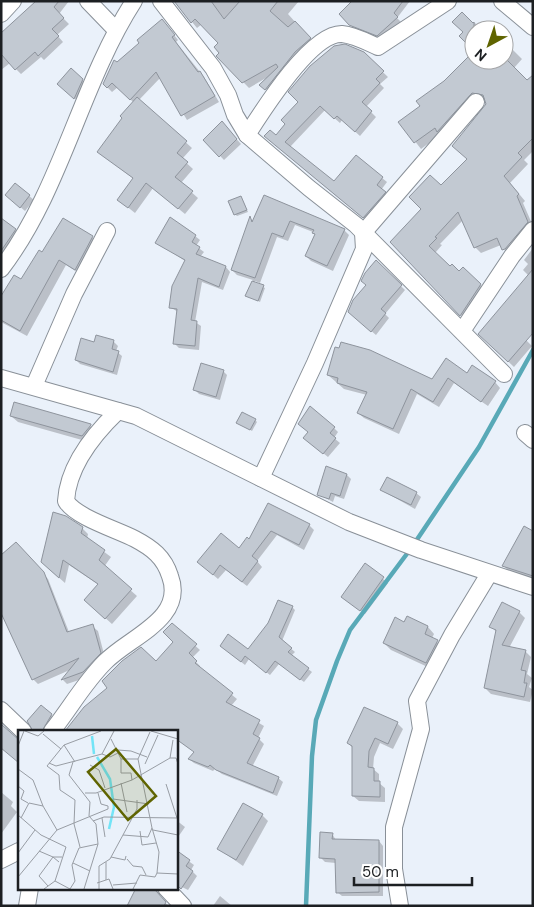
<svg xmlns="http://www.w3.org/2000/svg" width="534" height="907" viewBox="0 0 534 907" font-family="'DM Sans',sans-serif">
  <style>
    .shadow { fill: #0003 }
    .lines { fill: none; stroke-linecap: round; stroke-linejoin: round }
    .stream { stroke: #58a9b7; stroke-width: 4.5 }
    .building { fill: #c2c9d2; stroke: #8e949d }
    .minor-casing { stroke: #899098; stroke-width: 18 }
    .minor { stroke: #fff; stroke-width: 16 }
    .inset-river { fill: none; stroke: #72e4f7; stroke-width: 2.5 }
    .inset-road { fill: none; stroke: #989da4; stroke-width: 1 }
    .view { fill: #5f6400; fill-opacity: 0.15; stroke: #5f6400; stroke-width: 2.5 }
    .inset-edge { fill: none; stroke: #1c1f22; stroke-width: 2.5 }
  </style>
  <rect width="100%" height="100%" fill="#eaf1fa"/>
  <!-- shadow -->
  <g class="shadow">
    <path d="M38 1H69L59 14 69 24 57 35 63 42 44 60 41 57 21 74 10 63 1 70V35Z"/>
    <path d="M175 1H299L288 14 315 44 272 94 261 85 266 78 249 88 218 56 221 53 219 43 202 24 197 28Z"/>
    <path d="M362 1H410L397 18 401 22 382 39 354 29 341 14Z"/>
    <path d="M474 22 482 30H474V49L472 24Z"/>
    <path d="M167 26 178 40 176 42 204 77 219 102 187 120 161 77 139 100 192 148 182 159 193 169 181 183 198 198 185 214 153 188 135 213 125 205 134 179 98 152 134 103 118 87 112 92 104 84 117 64Z"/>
    <path d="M504 41 522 59 514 68 527 82 533 76V151L524 160 528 164 510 183 525 201 523 203 533 226 510 255 501 245 481 253 475 247 463 220 440 244 442 245 435 253 450 268 459 272 463 268 487 291 467 321 391 242 468 159 487 99 475 101 441 134 421 149 400 122 422 107 474 52V60H504Z"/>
    <path d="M363 53 388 77 380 84 384 88 366 107 376 117 360 136 342 120 340 123 325 110 290 147 334 183 382 178 387 182 381 190 389 197 368 222 271 141Z"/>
    <path d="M82 80 87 84 79 102 63 88Z"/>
    <path d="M222 123 241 144 224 160 205 140Z"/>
    <path d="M15 184 34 200 25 211 11 199Z"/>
    <path d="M265 196 344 230 349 235 333 271 311 261 306 256 316 235 313 232 295 225 288 241 277 237 260 283 255 281 254 283 265 288 260 302 247 296 253 280 237 275 232 270 250 218 254 222Z"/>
    <path d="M242 199 248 212 237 216 235 214Z"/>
    <path d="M1 230H15L19 233 1 258Z"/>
    <path d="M195 236 200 240 196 246 204 252 200 257 226 267 230 272 223 290 202 282 195 322 201 326 199 350 179 348 174 343 178 312 170 307 185 261 157 242Z"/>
    <path d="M92 237 98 244 82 275 66 265 27 336 1 322V299L21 280 42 254Z"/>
    <path d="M533 248V332L526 340 532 346 514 367 480 334 529 276 523 270 528 264 524 260Z"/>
    <path d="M376 262 405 290 385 314 389 318 376 335 354 316Z"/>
    <path d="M113 341 118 346 116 351 122 356 117 375 80 364 76 360 95 343Z"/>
    <path d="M223 371 227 375 220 400 199 394 195 390Z"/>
    <path d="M328 375 433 380 467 375 495 382 500 388 488 406 454 383 439 407 417 394 399 434 364 418 358 413 367 395 344 389Z"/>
    <path d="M14 404 90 426 97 432 89 442 18 422 11 416Z"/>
    <path d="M255 420 257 422 252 431 240 424Z"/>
    <path d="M334 428 338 432 334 438 340 443 328 457 309 442Z"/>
    <path d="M347 475 351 479 344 499 335 496 333 502 318 494Z"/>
    <path d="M381 490 416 493 421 497 415 509Z"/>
    <path d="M269 504 309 525 314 530 304 550 277 535 257 561 262 567 247 586 226 570 218 579 198 562 239 549 250 541Z"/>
    <path d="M82 528 88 534 87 539 111 557 104 567 137 596 112 624 92 606 99 585 69 565 65 583 48 568Z"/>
    <path d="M533 532V581L510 573 504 566Z"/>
    <path d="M21 549 48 579 69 632 92 626 98 631 105 658 88 677 67 684 63 680 72 669 38 684 33 679 4 616 1 618V557Z"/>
    <path d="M365 565 388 583 365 614 342 597Z"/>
    <path d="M292 607 295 610 282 641 295 652 291 656 312 672 304 682 279 664 270 675 249 659 245 665 225 649 248 651Z"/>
    <path d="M519 612 525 618 509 648 525 651 531 657 527 674 532 678 529 687 533 690 530 702 491 694 485 688 497 633 491 626Z"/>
    <path d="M407 618 428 627 434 634 432 638 443 647 432 669 391 650 384 643Z"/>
    <path d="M172 625 200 650 192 658 200 666 199 668 237 699 231 706 264 726 258 738 264 744 252 767 278 778 283 782 277 796 222 774 215 769 213 771 194 763 189 759 195 752 176 739V731L156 663 175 642Z"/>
    <path d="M41 706 56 719 48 729 33 716Z"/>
    <path d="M397 723 403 729 393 749 380 743 374 757 373 769 379 774V783L385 788V802L359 801 353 796V748L348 743Z"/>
    <path d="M1 792 13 802 11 806 17 812 1 834Z"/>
    <path d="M262 815 268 821 243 866 219 849Z"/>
    <path d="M176 820 185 827 176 840Z"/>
    <path d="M332 834 336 840 379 841 383 846V896H342L337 892 336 863 325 862 321 858Z"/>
    <path d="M176 852 194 865 191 870 197 876 188 890 176 884Z"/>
    <path d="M137 888H162L160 896 168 906H130Z"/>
    <path d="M220 896 232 906H213Z"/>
  </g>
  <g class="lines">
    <!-- stream -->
    <path class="stream" d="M306 906 312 756 316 720 337 661 350 630 412 547 479 447 533 350"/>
  </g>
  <!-- building -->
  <g class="building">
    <path d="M36 1H59L54 7 64 18 52 29 59 36 38 56 35 52 15 70 1 54V33Z"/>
    <path d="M174 1H211L224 19 240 1H278L270 11 288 27 295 21 311 38 295 52 265 90 259 85 278 67 276 64 242 83 216 56 219 53 214 47 218 43 195 19 191 23Z"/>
    <path d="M352 1H403L394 13 398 17 377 36 349 25 339 14Z"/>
    <path d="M462 12 473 23 474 22V60H507L527 80 533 75V138L518 153 522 157 504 176 519 194 517 196 528 222 505 249 502 250 497 238 474 248 458 212 435 237 437 238 429 246 450 266 452 264 459 271 463 267 481 284 460 316 390 242 421 209 409 197 430 175 441 185 467 159 452 146 486 104 483 95 472 93 437 132 435 128 414 143 398 122 420 106 416 101 444 81 474 51 459 36 463 32 452 22Z"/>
    <path d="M162 19 175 35 172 37 198 72 200 71 215 96 181 116 156 72 130 100 112 83 107 88 103 84 114 60 117 62 139 43 137 40Z"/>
    <path d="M345 44 364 52 384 71 376 79 380 83 362 102 372 111 355 132 337 116 334 119 320 106 285 142 334 181 356 155 383 177 377 185 386 192 363 218 264 136 270 130 276 135 285 124 281 120 298 102 288 92 310 66 334 46Z"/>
    <path d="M71 68 83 79 74 99 57 84Z"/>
    <path d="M137 97 187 141 177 153 188 162 175 177 193 191 178 209 146 183 128 208 117 200 133 178 97 152 122 118 120 116Z"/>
    <path d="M222 121 237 139 219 157 203 140Z"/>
    <path d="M15 183 30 195 20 208 5 195Z"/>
    <path d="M264 195 345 229 327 266 305 256 315 234 312 233 314 230 290 221 283 237 272 233 255 278 231 270 250 216 252 222Z"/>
    <path d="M241 196 247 210 234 215 228 201Z"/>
    <path d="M170 217 196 235 192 242 200 247 196 254 226 266 219 287 198 278 191 320 197 321 195 346 173 344 177 309 169 308 172 286 185 260 155 243Z"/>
    <path d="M1 218 16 229 1 251Z"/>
    <path d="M63 218 93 236 75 270 59 260 20 331 1 320V296L14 275 21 279 39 250 42 252Z"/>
    <path d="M376 260 402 285 381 309 386 313 371 332 348 312 353 300 366 285 361 281 365 273Z"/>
    <path d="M533 269V333L508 362 478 334Z"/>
    <path d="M252 281 264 285 258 301 245 296Z"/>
    <path d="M96 335 114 340 112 349 119 351 113 372 75 360 81 338 94 342Z"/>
    <path d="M341 342 370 350 432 379 446 358 467 373 472 365 496 381 481 402 448 378 433 402 411 389 393 429 357 413 367 392 337 383 338 378 327 375 335 347 339 348Z"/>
    <path d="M201 363 224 370 216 397 193 390Z"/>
    <path d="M14 402 91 424V425L82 436 10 416Z"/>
    <path d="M310 406 335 427 330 433 336 438 323 454 303 438 308 432 298 424Z"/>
    <path d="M242 412 256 419 250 430 236 423Z"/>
    <path d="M326 466 347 474 340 496 331 493 329 499 317 495Z"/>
    <path d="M387 477 417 492 411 505 380 490Z"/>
    <path d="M268 503 310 524 299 545 271 531 252 556 258 561 242 582 220 565 213 575 197 562 221 533 239 548 247 537 249 539Z"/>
    <path d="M53 512 66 516 83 527 81 533 105 550 99 560 132 589 105 619 84 600 98 584 63 560 59 578 41 562Z"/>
    <path d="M524 526 533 531V576L502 566Z"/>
    <path d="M16 542 44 572 67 632 93 624 101 653 83 672 61 680 79 658 32 680 1 613V555Z"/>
    <path d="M365 563 384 577 360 611 341 597Z"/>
    <path d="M278 600 293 606 279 637 292 648 288 652 309 668 300 680 275 661 266 673 245 656 241 662 220 646 228 634 248 649 268 623Z"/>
    <path d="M502 602 520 611 502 645 526 650 521 670 526 671 524 683H527L524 697 484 688 496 630 489 627Z"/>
    <path d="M407 616 428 626 425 634 438 640 426 663 383 643 395 617 404 622Z"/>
    <path d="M172 623 197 644 189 653 197 661 195 663 233 693 226 702 260 720 253 734 260 738 247 763 279 777 273 793 216 770 210 765 208 767 188 759 194 752 176 739V731H65L84 707 107 688 102 681 122 661 141 647 156 661 173 642 163 632Z"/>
    <path d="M41 705 52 714 42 731H33L27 721Z"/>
    <path d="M364 707 398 722 388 744 375 738 369 751 368 767 374 768V781H380V797L352 796V746L347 743Z"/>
    <path d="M1 724 19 740V763L1 748Z"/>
    <path d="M243 803 263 814 236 860 217 849Z"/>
    <path d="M320 832 333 833 332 839 379 840V892L336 893 335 859 319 858Z"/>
    <path d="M176 850 190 860 186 866 193 871 181 889 176 884Z"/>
    <path d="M136 888H152L156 891 166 902 164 906H127Z"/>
  </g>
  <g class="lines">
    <defs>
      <g id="minor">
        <path d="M88 1 116 30"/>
        <path d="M161 1 213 68 228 95 235 115 247 135 309 188 356 225 504 374"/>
        <path d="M502 1 533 27"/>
        <path d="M1 14 13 1"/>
        <path d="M247 135C263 110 311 33 342 34 354 35 367 42 378 47L448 1"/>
        <path d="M1 269C62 189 80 85 134 1"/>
        <path d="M462 331 512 256 533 230"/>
        <path d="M1 378 136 416 349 522 421 550 533 587"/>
        <path d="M34 386 74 294 107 231"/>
        <path d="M525 433 533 440"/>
        <path d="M261 478 315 363 364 249 363 233 476 102"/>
        <path d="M1 710 23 731"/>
        <path d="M52 731C71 707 84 683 105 662 129 637 186 619 170 576 164 557 152 548 135 539 118 530 75 517 66 501 68 466 94 434 118 411"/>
        <path d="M1 860 19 851"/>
        <path d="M166 888 183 906"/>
        <path d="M27 906 30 888"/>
        <path d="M400 906 394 869V827L421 729 417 701 452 635 489 574"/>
      </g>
    </defs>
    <!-- minor casing -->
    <use href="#minor" class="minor-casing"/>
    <!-- minor -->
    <use href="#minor" class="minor"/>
  </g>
  <!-- overview -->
  <g transform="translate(18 730)">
    <rect width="160" height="160" fill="#eaf1fa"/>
    <path class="inset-river" d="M74 6 76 24M79 27 92 49 96 77 91 99"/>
    <path class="inset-road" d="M7 1 20 6 26 1M133 1 160 9M25 4 43 19M93 9 103 29V43H113L114 50M46 15 57 32M0 16 6 1M100 20 113 21 129 27M84 24 92 27 100 23M152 28 155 10M103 29H120M55 32 51 45 72 72 71 86 78 94 80 114 66 159M31 33 38 36 84 24 96 1M127 34 140 5M72 35 81 40 87 58M0 39 15 50 25 76M103 53 109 82M148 54 159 88M0 56 6 61 3 69 10 73M67 63H78L114 50 152 28H158L160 34M95 69 131 74M0 85 23 105 48 117 37 151 26 159M3 88 11 73 25 76 39 100M84 88 87 107M75 91 86 87 160 88M135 100 160 105M122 101 124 115 138 113M105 105 130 107 134 98 120 29 132 2M62 117 56 94 57 70 42 60 41 45 29 36 46 15 83 1M21 121 35 127 21 146 30 156M0 123 17 100M93 127 107 130 108 126M109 129 115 136 124 137 128 145M41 132 35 127H44M55 133 72 141M139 143 160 144M0 147 39 100 90 79V76L83 74 80 63M88 150V132M37 151 52 159M79 153 91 149 95 159M95 155 119 153M52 159 57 151 54 135 61 118 80 114M81 159V136L92 129 119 79V70M115 159 122 145 137 147 139 143 141 122 134 98"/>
    <path class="view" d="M98 19 138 66 110 90 70 42Z"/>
    <rect width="160" height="160" class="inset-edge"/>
  </g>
  <!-- border -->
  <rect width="534" height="907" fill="none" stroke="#1c1f22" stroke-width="5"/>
  <!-- north arrow -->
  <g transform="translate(489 45) rotate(220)"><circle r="24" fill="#ffffff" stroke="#a4a5a7"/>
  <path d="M0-4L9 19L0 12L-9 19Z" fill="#5f6400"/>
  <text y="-8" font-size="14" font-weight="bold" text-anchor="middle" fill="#1c1f22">N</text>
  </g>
  <!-- scale -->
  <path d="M354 877v8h118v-8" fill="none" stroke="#1c1f22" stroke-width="2.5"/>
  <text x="362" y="877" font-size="15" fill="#1c1f22" stroke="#ffffff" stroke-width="4" paint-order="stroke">50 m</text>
</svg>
